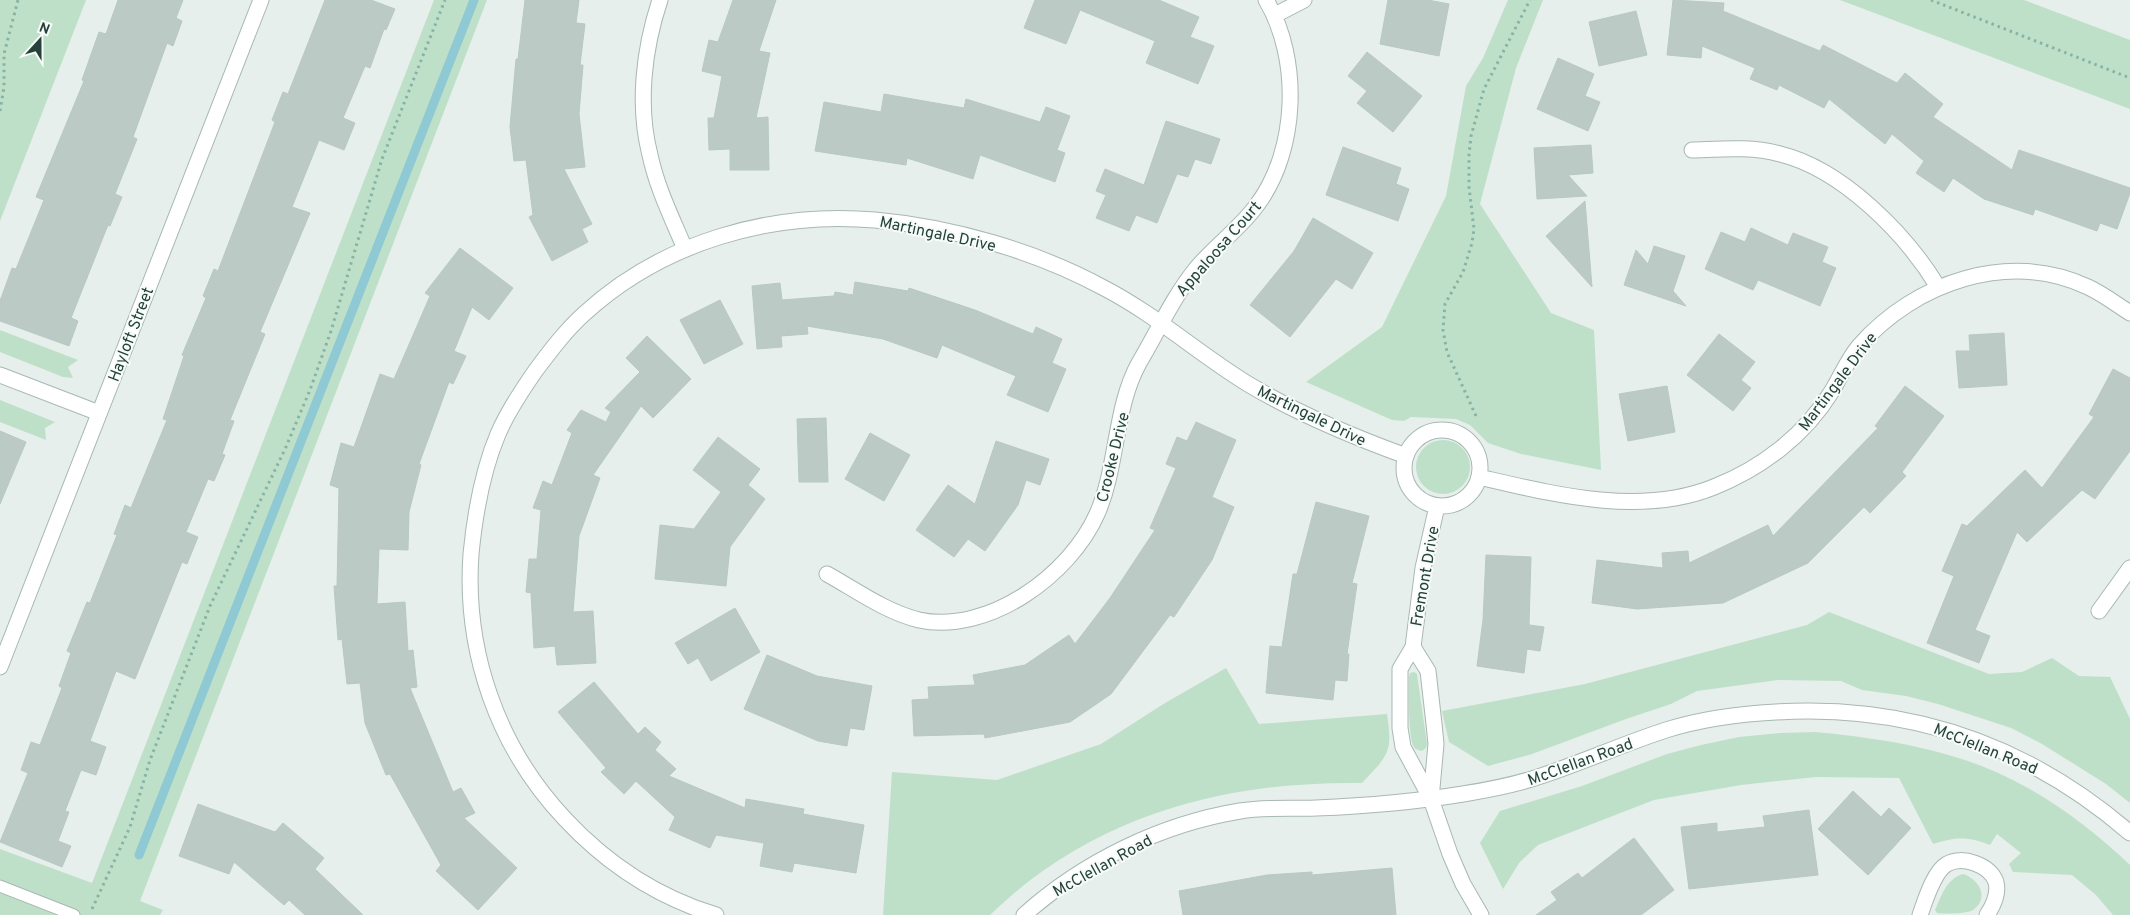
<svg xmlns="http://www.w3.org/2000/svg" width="2130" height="915" viewBox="0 0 2130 915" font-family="Overpass,sans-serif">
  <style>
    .green { fill: #bfe0c8 }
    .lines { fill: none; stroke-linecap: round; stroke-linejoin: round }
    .stream { stroke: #8ec9d4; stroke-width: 9 }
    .building { fill: #bbcac4; stroke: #b8c9c2 }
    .service-casing { stroke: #a8b8b2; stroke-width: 13 }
    .minor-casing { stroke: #a8b8b2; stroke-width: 17 }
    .tertiary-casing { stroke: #a8b8b2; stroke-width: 17 }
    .path { stroke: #86b3a5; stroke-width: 3; stroke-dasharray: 2.5 4; stroke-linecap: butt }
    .service { stroke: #fff; stroke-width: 11 }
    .minor { stroke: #fff; stroke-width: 15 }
    .tertiary { stroke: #fff; stroke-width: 15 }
    .labels { text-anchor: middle; stroke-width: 4; stroke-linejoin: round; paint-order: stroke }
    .street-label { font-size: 16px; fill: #24423a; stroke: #f7fbf9 }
  </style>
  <rect width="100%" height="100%" fill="#e6efeb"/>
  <!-- green -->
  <g class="green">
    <path d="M0 0H86L0 221Z"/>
    <path d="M434 0H487L140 901 163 910 160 915H0V849L92 883Z"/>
    <path d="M1508 0H1543L1516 68 1480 204 1551 313 1594 330 1601 470 1521 454 1488 443 1470 425 1456 419 1411 417 1404 421 1392 420 1306 382 1382 327 1446 196 1466 86 1483 58Z"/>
    <path d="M1840 0H2024L2130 40V109Z"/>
    <path d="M0 330 78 360 68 367 73 378 63 377 0 352Z"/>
    <path d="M0 400 55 422 45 428 46 440 0 422Z"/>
    <circle cx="1443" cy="467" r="27"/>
    <path d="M1829 612 1989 674 2022 672 2052 658 2079 676 2110 677 2130 719V803L2106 784 2042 744 2011 728 1938 704 1906 696 1862 690 1841 681 1778 680 1697 691 1671 704 1626 719 1532 754 1488 766 1449 742 1442 711 1585 684 1807 625Z"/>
    <path d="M1226 668 1259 724 1387 714C1393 754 1388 755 1362 783 1223 781 1092 816 990 915H883L892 772 997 780 1101 744 1165 703Z"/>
    <path d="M1414 672 1417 674 1427 744 1426 748 1422 751C1418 750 1414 749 1413 745 1408 733 1409 691 1409 677L1410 673Z"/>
    <path d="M1815 732C1877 738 1939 747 1996 772 2046 794 2091 828 2130 865V915H2113L2096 895 2072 875 2013 872 2009 864 2021 853 1997 834 1990 845C1967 836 1956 837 1933 844L1899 778 1816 777 1741 785 1654 800 1538 845 1519 863 1503 889 1480 843 1500 811 1582 786 1667 754 1701 745 1739 737 1781 733Z"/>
    <path d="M1963 874C1979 879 1990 898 1973 910 1967 914 1944 914 1937 913L1935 910C1942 895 1946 879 1963 874Z"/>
  </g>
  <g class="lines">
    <!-- stream -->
    <path class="stream" d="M139 855 474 0"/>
  </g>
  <!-- building -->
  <g class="building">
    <path d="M118 0H183L176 18 182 21 173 46 167 43 133 137 137 139 115 194 122 197 110 226 108 225 71 318 78 321 69 346 0 321V301L12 268 16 269 44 200 36 197 84 81 82 80 99 32 106 34Z"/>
    <path d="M325 0H371L395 9 386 30 384 29 370 68 365 66 343 118 355 123 344 150 319 140 292 207 310 213 260 332 265 334 230 420 234 421 222 454 225 455 214 481 208 479 186 532 198 537 187 564 182 562 135 679 116 671 90 741 106 747 96 775 81 770 65 811 69 812 58 841 71 846 62 867 0 842 28 773 21 770 31 742 40 745 62 688 59 686 71 653 67 651 87 602 90 603 117 535 114 534 125 505 131 508 167 420 163 419 184 356 182 355 206 298 203 296 214 269 218 271 275 122 272 120 283 92 288 94Z"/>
    <path d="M525 0H579L576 23 585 24 580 65H583L579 114 585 167 564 169 592 224 582 229 588 242 552 261 529 217 533 215 526 160 514 161 510 127 516 59H518Z"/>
    <path d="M733 0H776L759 51 770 53 756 118 768 117 769 170H730V149L709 150 708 118H714L722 76 702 71 709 40 718 42Z"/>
    <path d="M1035 0H1159L1199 17 1190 37 1214 46 1198 84 1146 63 1155 41 1080 10 1066 44 1024 28Z"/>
    <path d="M1388 0H1428L1449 4 1439 56 1380 44Z"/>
    <path d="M1673 0 1724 3 1723 11 1820 51 1823 45 1897 83 1905 73 1943 104 1933 117 2012 170 2019 150 2130 188V193L2117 229 2100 223 2097 231 2035 209 2033 215 1984 199 1953 178 1944 192 1916 173 1924 161 1892 134 1885 144 1829 99 1824 108 1779 85 1777 90 1750 79 1755 68 1702 46 1701 58 1667 55Z"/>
    <path d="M1636 11 1647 55 1599 66 1589 22Z"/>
    <path d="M1367 52 1422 96 1393 132 1357 103 1367 91 1348 76Z"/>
    <path d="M1558 58 1594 74 1585 96 1600 102 1588 131 1537 109Z"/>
    <path d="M884 94 964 108 966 99 1040 122 1046 107 1070 116 1057 150 1065 153 1055 182 980 155 973 179 907 158 906 165 815 151 824 102 881 112Z"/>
    <path d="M1166 121 1220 139 1211 164 1195 159 1188 177 1177 174 1157 223 1136 215 1129 231 1096 218 1106 195 1096 191 1105 169 1144 185Z"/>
    <path d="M1591 145 1593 173 1568 175 1587 196 1537 199 1534 148Z"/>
    <path d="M1343 147 1401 168 1396 184 1409 189 1398 221 1326 195Z"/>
    <path d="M1585 201 1592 287 1546 236Z"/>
    <path d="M1313 218 1373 253 1352 289 1336 279 1290 337 1250 305 1294 251Z"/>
    <path d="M1751 228 1788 245 1793 233 1828 247 1822 262 1836 268 1820 306 1758 280 1753 290 1705 269 1721 232 1745 242Z"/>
    <path d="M1654 246 1685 256 1673 291 1686 306 1624 285 1636 250 1648 264Z"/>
    <path d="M460 248 513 288 489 320 472 307 454 351 466 356 453 384 449 382 419 464 421 465 409 512 408 550 379 549 377 604 405 602 408 651 413 650 417 687 410 688 453 792 461 788 475 813 464 818 517 868 478 910 436 871 441 865 390 774 386 775 365 723 360 683 347 684 342 639 338 640 334 586H337L339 488 330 485 341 443 354 447 380 374 394 379 430 296 425 293Z"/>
    <path d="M855 282 908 291 909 288 975 310 1033 334 1036 327 1062 339 1052 363 1066 369 1048 412 1007 395 1016 376 942 345 937 358 883 339 807 326 808 334 781 336 782 347 757 349 752 286 780 283 782 300 834 296 835 292 853 295Z"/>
    <path d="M720 300 743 344 704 364 680 320Z"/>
    <path d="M2004 333 2007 385 1959 388 1956 351H1970L1969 335Z"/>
    <path d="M1719 334 1755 362 1741 380 1751 388 1733 411 1687 375Z"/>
    <path d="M647 336 691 379 653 418 641 406 593 475 600 478 579 536 573 612 593 611 596 663 557 665 555 646 534 648 531 593 526 592 529 559H537L541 510 533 508 543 481 552 485 572 433 567 430 581 410 606 422 611 412 605 408 640 372 626 358Z"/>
    <path d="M2113 369 2130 378V451L2095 499 2082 490 2027 542 2017 532 1975 630 1990 636 1979 663 1927 643 1954 576 1942 571 1962 524 1967 526 2025 470 2042 488 2094 417 2089 414Z"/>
    <path d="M1667 386 1675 432 1628 441 1619 394Z"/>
    <path d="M1905 386 1944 416 1902 472 1906 476 1870 513 1864 507 1808 563 1723 603 1637 609 1592 603 1597 560 1663 568 1662 553 1688 551 1689 563 1768 525 1773 536 1878 428 1875 426Z"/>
    <path d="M826 418 828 482H799L797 419Z"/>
    <path d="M1196 422 1236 440 1212 497 1234 507 1212 560 1174 617 1170 615 1111 694 1070 722 985 738 984 734 914 736 912 700 929 699 928 687 975 685 973 675 1025 665 1069 635 1075 644 1110 598 1155 530 1150 528 1176 468 1166 464 1177 437 1187 441Z"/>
    <path d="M0 431 26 442 0 504Z"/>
    <path d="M870 433 910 455 884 501 845 479Z"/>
    <path d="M718 437 760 469 748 485 765 499 730 547 726 586 655 579 660 525 694 529 721 492 693 470Z"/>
    <path d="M996 441 1049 459 1040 485 1026 480 1018 505 985 551 968 539 954 557 916 530 948 485 975 504Z"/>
    <path d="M1316 502 1369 516 1352 583 1357 584 1347 654H1349L1347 681 1335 680 1333 700 1266 693 1270 646 1282 647 1293 574H1297Z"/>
    <path d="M1486 555 1531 557 1529 625 1544 627 1540 651 1527 649 1524 673 1477 666 1483 620Z"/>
    <path d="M735 608 760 652 711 681 698 658 688 664 675 643Z"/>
    <path d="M767 655 817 676 872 686 864 730 850 728 847 746 818 741 744 709Z"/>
    <path d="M594 682 638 734 645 727 661 742 655 750 676 769 669 776 745 808 746 799 804 809 803 814 864 825 856 873 794 863 792 872 760 866 764 843 716 835 710 848 669 830 675 817 636 781 624 794 601 772 606 768 558 712Z"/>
    <path d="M1853 791 1881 817 1889 808 1911 828 1868 875 1818 829Z"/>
    <path d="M198 804 275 832 283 823 324 858 315 869 363 915H305L289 900 284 905 234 862 229 874 179 856Z"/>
    <path d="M1809 810 1818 875 1689 889 1681 827 1717 823V832L1765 827 1763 816Z"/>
    <path d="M1634 838 1674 890 1641 915H1536L1557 900 1551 892 1578 873 1582 878Z"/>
    <path d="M1392 868 1396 915H1183L1179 891 1267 875 1312 872V875Z"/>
  </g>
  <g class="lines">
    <defs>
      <path id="service" d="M0 886 74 915"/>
      <g id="minor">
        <path d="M660 0C644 48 637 105 650 155 657 188 672 218 685 249"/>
        <path d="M1275 15 1304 0"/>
        <path d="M1692 150C1722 149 1751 146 1780 154 1842 169 1906 234 1938 287"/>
        <path d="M0 375 99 413"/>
        <circle cx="1442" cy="468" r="38"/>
        <path d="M1479 477C1553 494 1640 517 1714 487 1762 468 1805 435 1832 391 1841 376 1848 359 1859 346 1915 282 2009 250 2088 287 2103 294 2116 304 2130 313"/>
        <path d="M1437 506 1423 568 1413 647 1400 669V728L1403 747 1431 799 1450 854 1463 884 1481 915"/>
        <path d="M827 574C856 590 886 612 919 620 988 635 1070 575 1097 514 1118 467 1114 408 1139 363 1158 331 1172 299 1195 270 1213 247 1239 230 1257 205 1298 150 1301 59 1266 0"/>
        <path d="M2099 611 2130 568"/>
        <path d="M1413 647 1428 671 1434 724 1436 744 1431 799"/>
        <path d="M0 667 261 0"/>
        <path d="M716 915C657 897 607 864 565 819 498 748 464 652 471 554 475 513 482 472 498 434 508 411 522 390 536 370 551 350 566 330 585 313 663 242 771 211 875 220 952 227 1036 251 1104 288 1156 315 1199 354 1248 384 1298 414 1351 436 1406 456"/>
        <path d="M1920 915C1925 901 1934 871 1947 864 1962 855 1990 865 1996 882 1999 894 1993 906 1987 915"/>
      </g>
      <path id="tertiary" d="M1024 915C1083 862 1161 824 1240 811 1264 807 1291 809 1316 808 1366 806 1414 802 1463 794 1488 790 1514 785 1538 777 1581 763 1623 744 1666 730 1701 719 1739 714 1776 712 1911 704 2028 745 2130 833"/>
    </defs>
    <!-- service casing -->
    <use href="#service" class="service-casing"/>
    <!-- minor casing -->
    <use href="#minor" class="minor-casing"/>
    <!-- tertiary casing -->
    <use href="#tertiary" class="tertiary-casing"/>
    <!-- path -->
    <g class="path">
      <path d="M1931 0 2130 78"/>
      <path d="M0 111 4 87V54L18 0"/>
      <path d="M1476 416 1447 352 1443 330 1445 304 1463 272 1472 243 1474 229 1469 187V155L1471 136 1484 89 1530 0"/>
      <path d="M92 909 130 827 150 760 210 606 286 447 310 390 331 331 382 159 445 0"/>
    </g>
    <!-- service -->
    <use href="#service" class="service"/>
    <!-- minor -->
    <use href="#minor" class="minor"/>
    <!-- tertiary -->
    <use href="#tertiary" class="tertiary"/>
  </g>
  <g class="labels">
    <!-- street labels -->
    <g class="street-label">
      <text transform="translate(938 233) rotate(12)" y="6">Martingale Drive</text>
      <text transform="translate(1218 248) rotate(-49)" y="6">Appaloosa Court</text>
      <text transform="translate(130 334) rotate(-69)" y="6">Hayloft Street</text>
      <text transform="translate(1837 381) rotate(-53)" y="6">Martingale Drive</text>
      <text transform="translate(1312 415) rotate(26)" y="6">Martingale Drive</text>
      <text transform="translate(1112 457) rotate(-76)" y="6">Crooke Drive</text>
      <text transform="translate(1424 576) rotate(-80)" y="6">Fremont Drive</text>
      <text transform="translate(1986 748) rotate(22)" y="6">McClellan Road</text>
      <text transform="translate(1580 761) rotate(-20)" y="6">McClellan Road</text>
      <text transform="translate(1102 865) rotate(-29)" y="6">McClellan Road</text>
    </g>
  </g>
  <!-- north arrow -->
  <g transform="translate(40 40) rotate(21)" stroke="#f7fbf9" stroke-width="4" paint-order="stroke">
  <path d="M0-4L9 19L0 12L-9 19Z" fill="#24423a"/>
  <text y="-8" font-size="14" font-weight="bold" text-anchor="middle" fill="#24423a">N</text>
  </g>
</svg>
